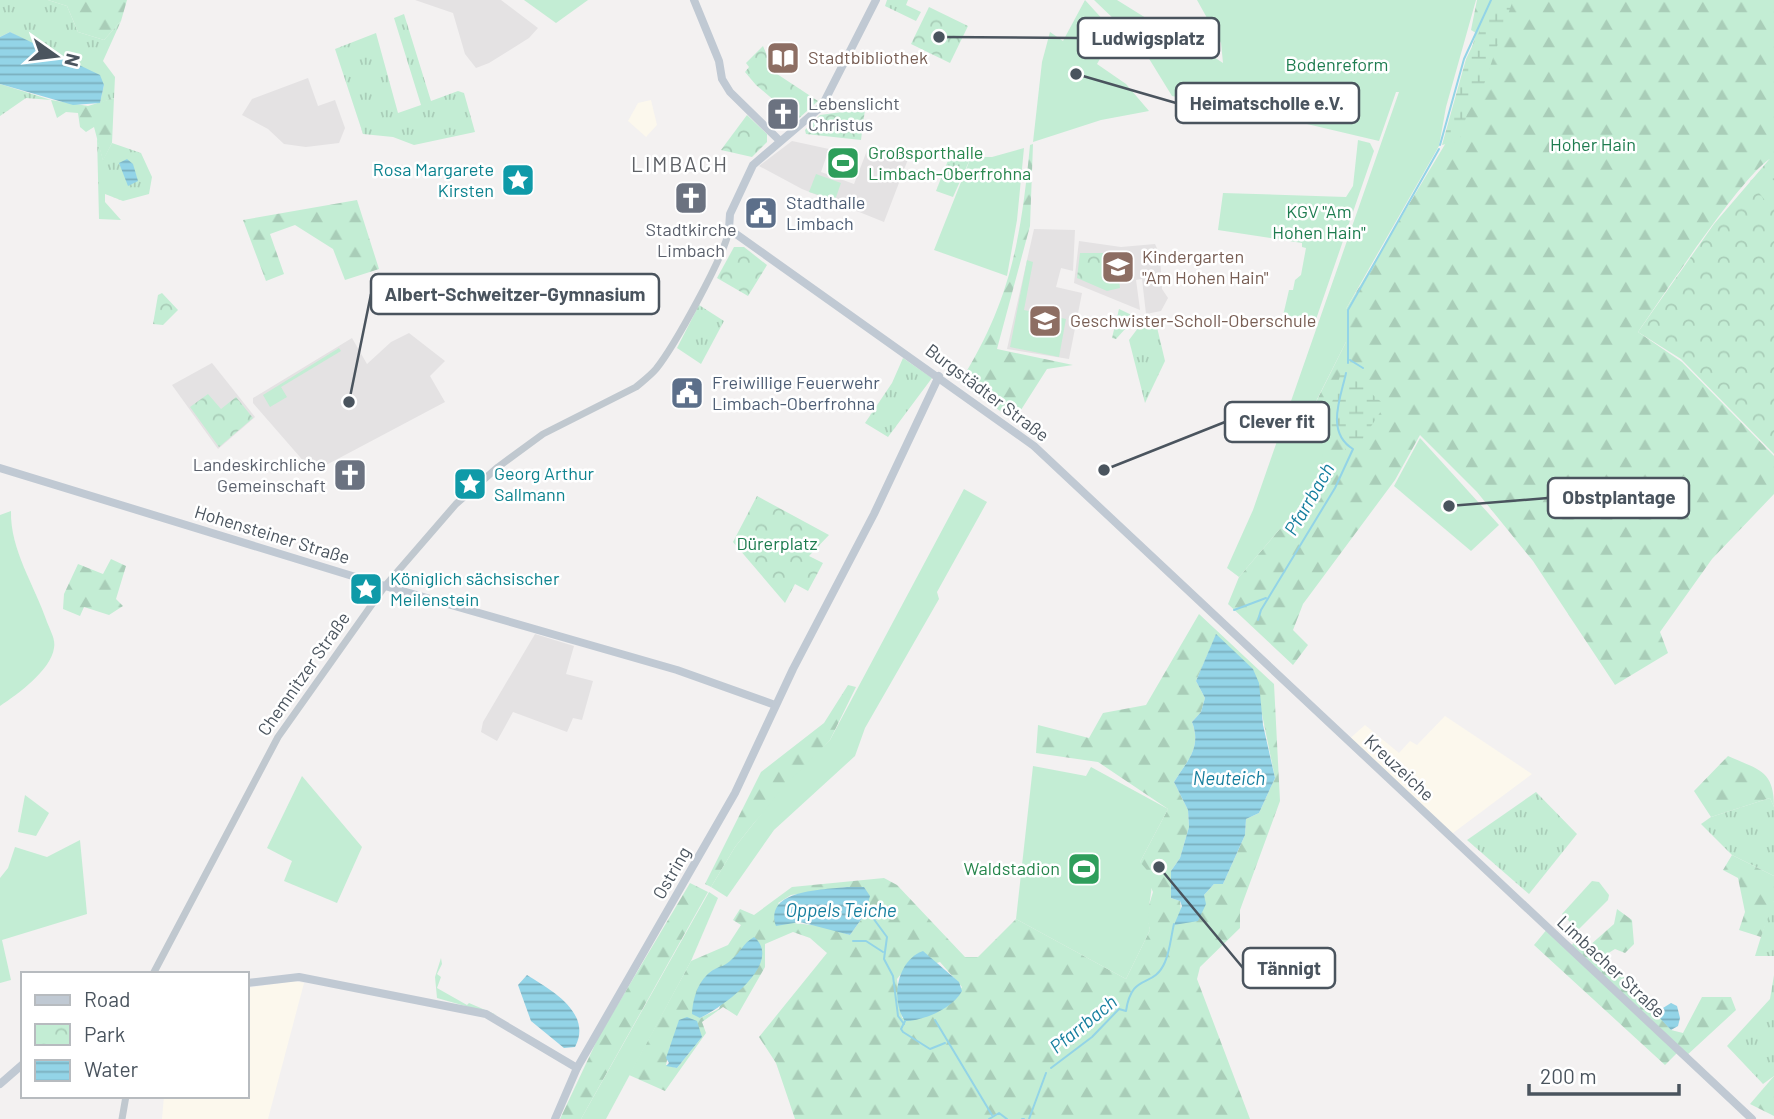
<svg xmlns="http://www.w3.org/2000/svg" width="1774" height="1119" viewBox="0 0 1774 1119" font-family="Barlow,sans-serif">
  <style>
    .commercial { fill: #fcf8ed }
    .education { fill: #e4e2e3 }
    .grass { fill: url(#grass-tufts) }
    .forest { fill: url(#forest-firs); fill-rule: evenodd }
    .wetland { fill: url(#wetland-marsh) }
    .park { fill: url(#park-crowns) }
    .garden { fill: #c3edd4 }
    .water { fill: url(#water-rules) }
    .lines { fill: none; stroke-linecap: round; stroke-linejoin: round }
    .stream { stroke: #93d4e7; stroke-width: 2 }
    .tertiary { stroke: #c0c8cf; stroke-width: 7 }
    .secondary { stroke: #c0c9d3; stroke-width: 8 }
    .labels { text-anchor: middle; stroke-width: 5; stroke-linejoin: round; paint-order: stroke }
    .education-label { font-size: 18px; fill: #785e54; stroke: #fff; text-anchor: start }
    .park-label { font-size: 18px; fill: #1d7c4f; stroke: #fff }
    .worship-label { font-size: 18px; fill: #5b616d; stroke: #fff; text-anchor: start }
    .leisure-label { font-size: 18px; fill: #27864d; stroke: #fff; text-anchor: start }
    .culture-label { font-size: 18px; fill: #0d838f; stroke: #fff; text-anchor: start }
    .service-label { font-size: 18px; fill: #4e5e75; stroke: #fff; text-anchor: start }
    .street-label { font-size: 18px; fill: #4a545e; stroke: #fff }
    .water-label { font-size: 19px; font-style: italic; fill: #157e9e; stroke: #fff }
    .quarter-label { font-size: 21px; letter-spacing: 2px; fill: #5e6166; stroke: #fff }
    .leader { fill: none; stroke: #4a545e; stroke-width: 2.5 }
    .callout-dot { fill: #4a545e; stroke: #fff; stroke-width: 2.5 }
    .callout { fill: #fff; stroke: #4a545e; stroke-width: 2.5 }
    .callout-label { font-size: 19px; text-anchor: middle; font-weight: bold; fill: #4a545e }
  </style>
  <defs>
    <pattern id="grass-tufts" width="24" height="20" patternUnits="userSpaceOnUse" patternTransform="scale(1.75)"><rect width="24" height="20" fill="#c3edd4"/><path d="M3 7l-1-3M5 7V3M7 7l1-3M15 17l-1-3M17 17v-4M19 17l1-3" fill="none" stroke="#a9cdb8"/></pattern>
    <pattern id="forest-firs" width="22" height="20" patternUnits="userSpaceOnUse" patternTransform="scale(1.75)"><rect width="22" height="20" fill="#c3edd4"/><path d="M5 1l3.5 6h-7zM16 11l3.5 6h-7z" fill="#a9cdb8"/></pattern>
    <pattern id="wetland-marsh" width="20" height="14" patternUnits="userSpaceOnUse" patternTransform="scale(1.75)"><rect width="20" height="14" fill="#c3edd4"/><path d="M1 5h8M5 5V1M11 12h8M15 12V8" fill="none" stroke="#a9cdb8"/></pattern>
    <pattern id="park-crowns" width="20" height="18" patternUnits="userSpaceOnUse" patternTransform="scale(1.75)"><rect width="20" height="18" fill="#c3edd4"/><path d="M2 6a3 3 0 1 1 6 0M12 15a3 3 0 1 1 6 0" fill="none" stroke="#a9cdb8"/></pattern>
    <pattern id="water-rules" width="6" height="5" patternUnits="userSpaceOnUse" patternTransform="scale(1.75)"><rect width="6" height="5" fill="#93d4e7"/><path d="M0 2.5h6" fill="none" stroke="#7aafbe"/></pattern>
  </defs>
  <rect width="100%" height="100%" fill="#f3f1f1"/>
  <!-- commercial -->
  <g class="commercial">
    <path d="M651 100 657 125 646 137 628 121 638 103Z"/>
    <path d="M1445 716 1532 774 1449 836 1347 741 1365 725 1399 753 1410 741 1417 745Z"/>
    <path d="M294 981 304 983 268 1119H162L164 1096H247V988Z"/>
  </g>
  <!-- education -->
  <g class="education">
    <path d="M415 0H501L538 28 529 38 489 63 476 68 465 54 453 13Z"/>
    <path d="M308 78 318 106 335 100 345 128 339 143 306 147 284 144 268 129 242 115 252 99Z"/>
    <path d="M792 141 829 149 821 172 854 184 868 148 873 146 910 154 884 222 802 189 759 166Z"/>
    <path d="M1034 229 1075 230 1073 271 1061 268 1056 287 1082 293 1069 359 1007 349Z"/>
    <path d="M1079 241 1121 247 1155 244 1160 255 1162 289 1168 298 1161 311 1146 314 1142 279 1136 280 1140 310 1074 283Z"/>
    <path d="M409 333 445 361 430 376 445 402 313 472 253 403V398L352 338 367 364 391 342Z"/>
    <path d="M212 363 255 417 218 449 172 385Z"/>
    <path d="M535 634 574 646 566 674 593 681 582 720 573 718 567 732 513 712 497 741 481 732 483 722Z"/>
  </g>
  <!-- grass -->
  <g class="grass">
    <path d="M0 0H48L67 6 78 32 104 40 121 21 103 61 115 77 114 98 100 103 104 85 10 32 0 37Z"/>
    <path d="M887 0H908L906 5 921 12 916 21 885 6Z"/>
    <path d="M404 14 431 101 458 91 464 93 475 132 414 145 393 137 363 134 335 49 376 33 398 113 421 105 394 18Z"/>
    <path d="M0 84 51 100 26 98 0 116Z"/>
    <path d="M97 137 103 160 112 143 141 153 152 177 149 194 123 201 105 194V202L121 220 99 219Z"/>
    <path d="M971 157 953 197 936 191 949 158Z"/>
    <path d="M699 305 724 321 701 364 677 348Z"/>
    <path d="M1144 320 1156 323 1165 361 1145 403 1129 340Z"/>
    <path d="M903 358 932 378 888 437 865 423 892 383Z"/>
    <path d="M1536 792 1577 834 1529 894 1467 840Z"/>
    <path d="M1770 798 1774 807V876L1732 855 1701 824 1711 817Z"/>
    <path d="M1774 901V956H1755L1771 905Z"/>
    <path d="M441 958 442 964 437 974 441 977 437 988 467 1005 469 1003 497 1015 437 998 435 977Z"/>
    <path d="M1774 975V1076L1763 1084 1727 1046 1770 999Z"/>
  </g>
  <!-- forest -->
  <g class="forest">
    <path d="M48 0H127L121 21 104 40 78 32 67 6Z"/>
    <path d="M1477 0H1774V157C1749 164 1659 302 1638 332L1682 362 1774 456V494L1712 559 1660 632 1668 653 1615 685 1533 561 1477 492 1420 435 1395 480 1303 604 1293 630 1308 645 1293 665 1228 604 1239 577 1319 483 1304 426 1346 342V309L1447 141 1476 33 1471 30Z"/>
    <path d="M114 98 112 143 103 161 94 127 86 132 80 127 78 113 66 112 57 118 51 100 88 106Z"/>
    <path d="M1033 144 1030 226 997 349 1073 365 1047 369 1014 421 960 382C1011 301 1021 238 1030 145Z"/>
    <path d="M357 200 379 269 345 280 333 249 295 225 270 234 284 274 266 281 243 220Z"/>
    <path d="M111 559 126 566 116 599 123 606 109 615 84 607 80 616 63 609 64 594 78 564 103 574Z"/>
    <path d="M1199 614 1274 684 1280 801 1240 910V928L1200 967 1197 979 1250 1119H795L776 1063 759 1037 827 953 810 938 793 932 765 944V967L737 1016 723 1007 702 1022 706 1033 665 1091 629 1075 691 961 728 945 741 925 733 920 740 909 754 915 792 887 884 878 897 885 965 957H978L1016 919 1126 979 1150 930 1146 915 1153 892 1140 862 1168 809 1098 762 1036 753 1038 725 1089 738 1103 713 1146 705ZM1216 635 1253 670 1275 778 1259 813 1246 819 1245 835 1223 884H1214L1204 895 1189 922H1182L1180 901 1171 898V871L1180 858 1189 827 1188 810 1174 782C1187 761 1202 748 1192 722L1201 712 1205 698 1196 681ZM847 887 865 914 850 935 821 926 793 923 778 903 791 895ZM740 952 719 1009 700 1018 713 970 725 967ZM940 962 962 987C946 1013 931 1015 902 1018L897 979 901 974ZM702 1037 677 1068 666 1065 670 1046Z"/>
    <path d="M848 685 856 687 830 740 754 823 735 847 711 887 705 884 761 772 824 723Z"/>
    <path d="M1728 756C1759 770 1774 770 1774 807L1770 798 1711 817 1694 791Z"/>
    <path d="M1732 855 1774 876V901L1761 937 1739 930 1745 912 1738 878 1723 870Z"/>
    <path d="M690 883 708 892 581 1119H560L599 1036Z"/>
    <path d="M1617 909 1632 920 1634 944 1625 953 1615 949 1602 957 1659 1008 1656 1013 1671 1030 1683 1033 1702 997H1731L1736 1010 1685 1057 1678 1052 1665 1065 1534 945 1548 928 1569 948 1580 936 1589 946 1614 924Z"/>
    <path d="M1774 1076V1116L1750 1104Z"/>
  </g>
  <!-- wetland -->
  <g class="wetland">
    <path d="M1495 0H1513L1482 90 1472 97 1459 141 1442 145 1466 59Z"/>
    <path d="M1342 369 1385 405 1351 457 1326 423Z"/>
  </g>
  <!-- park -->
  <g class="park">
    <path d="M929 7 968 26 950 63 911 44Z"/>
    <path d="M763 46 774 72 818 101 797 120 756 85 745 72 749 67 746 63Z"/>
    <path d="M865 109 861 140 806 134 805 130 820 115Z"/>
    <path d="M747 115 767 134V142L752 157 721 150Z"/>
    <path d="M1773 155 1774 157V454L1681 359 1638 332 1714 224Z"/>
    <path d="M734 247H744L767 265 748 296 717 278Z"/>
    <path d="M1080 253H1103L1104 264 1117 262 1120 288 1107 291 1077 278Z"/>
    <path d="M162 293 178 310 163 325 153 324 158 295Z"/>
    <path d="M1119 309 1136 317 1116 339 1112 338Z"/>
    <path d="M208 394 221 409 236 397 253 418 219 447 190 407Z"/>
    <path d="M757 496 829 535 809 556 823 563 808 591 795 584 785 603 733 542Z"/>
  </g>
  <!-- garden -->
  <g class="garden">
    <path d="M524 0H588L556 23Z"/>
    <path d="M1085 0 1115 33 1097 64 1126 84 1149 111 1101 120 1033 142 1042 62 1050 32 1063 41Z"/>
    <path d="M1094 0H1117L1154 23 1176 32 1223 63 1221 43 1197 0H1476L1446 107 1439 146 1346 309V342L1304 425 1325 436 1319 483 1239 577 1227 568 1253 510 1399 92H1396L1379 141 1273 116 1172 96 1140 44Z"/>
    <path d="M1358 140 1370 143 1374 151 1313 328 1302 329 1282 320 1289 290H1293L1295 280 1301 275 1306 248 1302 247V243L1218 230 1223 193 1346 197 1353 186Z"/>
    <path d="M1024 148 1017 220 1007 276 934 250 971 157H992Z"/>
    <path d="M1766 170 1774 181V204L1770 207 1750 181Z"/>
    <path d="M816 174 841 183 835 200 809 192Z"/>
    <path d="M1027 260 1033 262 1024 310 1066 319 1059 357 1010 347Z"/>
    <path d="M339 348 341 351 281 387 287 397 270 407 263 395Z"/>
    <path d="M1420 438 1499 525 1471 551 1394 486Z"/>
    <path d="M964 489 987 502 937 592 939 599 865 728 855 756 774 830 727 897 711 887 735 847 754 823 780 791 830 740Z"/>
    <path d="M11 511C10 550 35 586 47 622 50 630 56 640 54 648 51 670 18 694 0 706V515Z"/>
    <path d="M1033 766 1086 776 1091 767 1168 809 1140 862 1152 876C1153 895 1145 911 1150 930L1126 979 1016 919Z"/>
    <path d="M302 776 362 847 337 903 284 881 292 861 267 848Z"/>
    <path d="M25 795 49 813 36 836 18 832Z"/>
    <path d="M80 840 87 914 2 940 11 980 0 983V878L8 868 15 847 47 857Z"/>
    <path d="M1592 881 1599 882 1609 895 1608 900 1578 930 1562 914Z"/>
    <path d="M709 892 718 898 691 961 606 1119H581Z"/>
  </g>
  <!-- water -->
  <g class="water">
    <path d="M10 32 100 75 104 85 100 103 73 105 0 84V37Z"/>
    <path d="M127 159 133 164 138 181 128 186 119 163Z"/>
    <path d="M1216 634 1253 669 1259 683 1263 725 1275 778 1259 813 1246 819 1245 835 1223 884H1214L1204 895 1206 904 1198 921 1174 925 1182 906 1180 901 1171 898V871L1180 858 1189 827 1188 810 1174 782C1187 761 1202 748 1192 722L1201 712 1205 698 1196 681Z"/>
    <path d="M847 887H864L870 896 865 914 850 935 800 922 776 926C764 889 823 890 847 887Z"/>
    <path d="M754 937C785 963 721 1008 700 1018L692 1014C693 998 698 980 713 970 720 966 726 966 732 959 742 951 742 944 754 937Z"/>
    <path d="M923 951 959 982 962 991C953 1008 924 1021 905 1021 890 1000 897 960 923 951Z"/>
    <path d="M527 975C551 990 593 1013 575 1047L564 1048 531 1021 518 985Z"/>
    <path d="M1671 1003 1677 1006 1680 1018 1678 1026 1671 1030 1655 1013Z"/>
    <path d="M687 1017 697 1021 702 1037 677 1068 666 1066 669 1063 666 1058 679 1020Z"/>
  </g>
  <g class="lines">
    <!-- stream -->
    <g class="stream">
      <path d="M1440 145 1464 59 1491 0"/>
      <path d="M1350 360 1363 368"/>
      <path d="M1348 363V310L1439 149"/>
      <path d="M1234 610 1266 598"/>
      <path d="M1258 620 1261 610 1335 488 1353 449C1325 432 1341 397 1346 373"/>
      <path d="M873 918 887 937 884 959 893 976 898 1016 904 1024"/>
      <path d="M853 941H866L883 952"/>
      <path d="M935 1020 992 1115"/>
      <path d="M905 1021 901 1029 903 1032 930 1049 945 1043"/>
      <path d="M1051 1068 1092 1037 1119 1009 1126 1011C1132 971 1153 990 1165 962 1170 951 1171 936 1174 924"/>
      <path d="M989 1119 999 1113 1007 1119"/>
      <path d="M1022 1119H1024"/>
      <path d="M1029 1119 1046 1073"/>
    </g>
    <!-- tertiary -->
    <g class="tertiary">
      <path d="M153 974 278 737 385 586 456 504 498 467 543 434 636 387C643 381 650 376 656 369 673 348 726 254 729 229"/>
      <path d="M122 1119 126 1096"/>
    </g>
    <!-- secondary -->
    <g class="secondary">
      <path d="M694 0 719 61 722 79 730 92 780 141"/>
      <path d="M876 0 822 106 753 165 730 214 729 229 1034 446 1752 1119"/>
      <path d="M0 468 385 586 677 670 775 705"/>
      <path d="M247 983 299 977 486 1014 577 1068"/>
      <path d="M0 1084 23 1064"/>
      <path d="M555 1119 577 1068 735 793 793 669 874 514 939 376"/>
    </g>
  </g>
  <!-- icons -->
  <defs>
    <symbol id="library-square" viewBox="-11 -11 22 22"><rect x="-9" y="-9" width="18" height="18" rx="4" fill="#8d6e63" stroke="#fff"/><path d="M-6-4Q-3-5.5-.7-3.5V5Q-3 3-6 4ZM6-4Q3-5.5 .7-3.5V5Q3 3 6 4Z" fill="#fff"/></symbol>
    <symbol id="church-square" viewBox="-11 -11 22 22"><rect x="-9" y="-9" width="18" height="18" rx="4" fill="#6b7280" stroke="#fff"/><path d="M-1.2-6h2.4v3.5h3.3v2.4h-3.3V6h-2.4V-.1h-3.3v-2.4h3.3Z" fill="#fff"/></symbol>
    <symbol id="stadium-square" viewBox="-11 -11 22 22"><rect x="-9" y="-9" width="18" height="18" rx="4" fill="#2e9e5b" stroke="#fff"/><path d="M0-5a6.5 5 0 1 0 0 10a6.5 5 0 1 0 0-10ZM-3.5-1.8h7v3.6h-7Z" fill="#fff"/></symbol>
    <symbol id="sight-square" viewBox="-11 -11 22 22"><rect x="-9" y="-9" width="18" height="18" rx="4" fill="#0f9aa8" stroke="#fff"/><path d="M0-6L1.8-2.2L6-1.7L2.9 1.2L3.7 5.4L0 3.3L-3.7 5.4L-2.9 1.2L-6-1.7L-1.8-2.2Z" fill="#fff"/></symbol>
    <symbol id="civic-square" viewBox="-11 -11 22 22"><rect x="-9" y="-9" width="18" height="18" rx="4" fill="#5c6f8a" stroke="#fff"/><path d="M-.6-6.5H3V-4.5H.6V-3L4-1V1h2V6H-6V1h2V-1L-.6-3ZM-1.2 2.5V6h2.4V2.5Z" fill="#fff"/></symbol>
    <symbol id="school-square" viewBox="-11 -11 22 22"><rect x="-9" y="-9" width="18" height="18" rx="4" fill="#8d6e63" stroke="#fff"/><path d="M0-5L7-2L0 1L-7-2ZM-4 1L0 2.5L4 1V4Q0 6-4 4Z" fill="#fff"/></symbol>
  </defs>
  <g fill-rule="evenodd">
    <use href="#library-square" x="764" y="39" width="38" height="38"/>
    <use href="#church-square" x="764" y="95" width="38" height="38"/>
    <use href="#stadium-square" x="824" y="144" width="38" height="38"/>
    <use href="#sight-square" x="499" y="161" width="38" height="38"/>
    <use href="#church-square" x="672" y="179" width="38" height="38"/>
    <use href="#civic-square" x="742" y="194" width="38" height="38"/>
    <use href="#school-square" x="1099" y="248" width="38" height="38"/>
    <use href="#school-square" x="1026" y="302" width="38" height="38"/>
    <use href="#civic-square" x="668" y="374" width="38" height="38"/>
    <use href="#church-square" x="331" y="456" width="38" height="38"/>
    <use href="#sight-square" x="451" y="465" width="38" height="38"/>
    <use href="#sight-square" x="347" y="570" width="38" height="38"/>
    <use href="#stadium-square" x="1065" y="850" width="38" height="38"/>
  </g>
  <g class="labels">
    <!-- education labels -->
    <g class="education-label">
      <text x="808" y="64">Stadtbibliothek</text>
      <text x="1142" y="263">Kindergarten<tspan x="1142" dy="21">"Am Hohen Hain"</tspan></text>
      <text x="1070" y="327">Geschwister-Scholl-Oberschule</text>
    </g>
    <!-- park labels -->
    <g class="park-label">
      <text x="1337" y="71">Bodenreform</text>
      <text x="1593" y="151">Hoher Hain</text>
      <text x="1319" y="218">KGV "Am<tspan x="1319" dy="21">Hohen Hain"</tspan></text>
      <text x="777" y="550">Dürerplatz</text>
    </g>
    <!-- worship labels -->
    <g class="worship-label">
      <text x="808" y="110">Lebenslicht<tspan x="808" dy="21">Christus</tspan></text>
      <text x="691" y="236" text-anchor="middle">Stadtkirche<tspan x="691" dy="21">Limbach</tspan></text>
      <text x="326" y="471" text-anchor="end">Landeskirchliche<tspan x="326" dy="21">Gemeinschaft</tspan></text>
    </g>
    <!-- leisure labels -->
    <g class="leisure-label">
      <text x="868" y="159">Großsporthalle<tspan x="868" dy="21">Limbach-Oberfrohna</tspan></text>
      <text x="1060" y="875" text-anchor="end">Waldstadion</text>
    </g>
    <!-- culture labels -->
    <g class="culture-label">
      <text x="494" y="176" text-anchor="end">Rosa Margarete<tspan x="494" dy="21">Kirsten</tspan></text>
      <text x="494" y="480">Georg Arthur<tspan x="494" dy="21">Sallmann</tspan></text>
      <text x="390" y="585">Königlich sächsischer<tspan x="390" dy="21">Meilenstein</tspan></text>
    </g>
    <!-- service labels -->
    <g class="service-label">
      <text x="786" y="209">Stadthalle<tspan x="786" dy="21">Limbach</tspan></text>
      <text x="712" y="389">Freiwillige Feuerwehr<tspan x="712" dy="21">Limbach-Oberfrohna</tspan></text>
    </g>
    <!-- street labels -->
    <g class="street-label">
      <text transform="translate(987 393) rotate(37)" y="6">Burgstädter Straße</text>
      <text transform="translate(272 535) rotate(17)" y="6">Hohensteiner Straße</text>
      <text transform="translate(304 674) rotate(-55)" y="6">Chemnitzer Straße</text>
      <text transform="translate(1399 768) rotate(43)" y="6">Kreuzeiche</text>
      <text transform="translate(672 873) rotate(-60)" y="6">Ostring</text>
      <text transform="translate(1611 967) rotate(43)" y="6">Limbacher Straße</text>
    </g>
    <!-- water labels -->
    <g class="water-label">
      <text transform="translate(1309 499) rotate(-60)" y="7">Pfarrbach</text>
      <text x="1229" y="785">Neuteich</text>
      <text x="841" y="917">Oppels Teiche</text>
      <text transform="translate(1083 1024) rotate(-39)" y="7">Pfarrbach</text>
    </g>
    <!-- quarter labels -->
    <g class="quarter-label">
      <text x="680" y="172">LIMBACH</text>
    </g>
  </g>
  <!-- callouts -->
  <path class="leader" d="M939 37L1078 38M1076 74L1176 103M349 402L371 294M1104 470L1225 422M1449 506L1548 498M1159 867L1243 968"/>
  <g class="callout-dot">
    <circle cx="939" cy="37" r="7"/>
    <circle cx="1076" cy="74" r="7"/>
    <circle cx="349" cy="402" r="7"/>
    <circle cx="1104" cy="470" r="7"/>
    <circle cx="1449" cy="506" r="7"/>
    <circle cx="1159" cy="867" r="7"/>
  </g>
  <g class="callout">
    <rect x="1078" y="18" width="141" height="40" rx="7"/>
    <rect x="1176" y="83" width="183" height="40" rx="7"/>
    <rect x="371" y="274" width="288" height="40" rx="7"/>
    <rect x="1225" y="402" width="104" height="40" rx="7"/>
    <rect x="1548" y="478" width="141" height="40" rx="7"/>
    <rect x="1243" y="948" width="92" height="40" rx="7"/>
  </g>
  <g class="callout-label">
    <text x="1148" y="45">Ludwigsplatz</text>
    <text x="1267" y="110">Heimatscholle e.V.</text>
    <text x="515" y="301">Albert-Schweitzer-Gymnasium</text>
    <text x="1277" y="428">Clever fit</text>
    <text x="1619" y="504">Obstplantage</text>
    <text x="1289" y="975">Tännigt</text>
  </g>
  <!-- legend -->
  <rect x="21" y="972" width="228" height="126" fill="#ffffff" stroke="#b7bbbf" stroke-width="2"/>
  <rect x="35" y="995" width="35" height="10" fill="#c0c9d3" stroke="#b7bbbf" stroke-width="2"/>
  <text x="84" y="1007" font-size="21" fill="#4a545e">Road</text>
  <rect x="35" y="1024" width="35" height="21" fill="url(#park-crowns)" stroke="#b7bbbf" stroke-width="2"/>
  <text x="84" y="1042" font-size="21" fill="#4a545e">Park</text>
  <rect x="35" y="1060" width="35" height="21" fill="url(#water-rules)" stroke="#b7bbbf" stroke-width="2"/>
  <text x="84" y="1077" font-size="21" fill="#4a545e">Water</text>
  <!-- north arrow -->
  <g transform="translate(56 56) rotate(104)" stroke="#ffffff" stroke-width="5" paint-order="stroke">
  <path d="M0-5L12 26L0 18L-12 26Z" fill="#4a545e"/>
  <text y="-10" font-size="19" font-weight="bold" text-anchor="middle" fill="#4a545e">N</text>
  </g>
  <!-- scale -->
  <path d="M1529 1084v10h150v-10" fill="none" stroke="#4a545e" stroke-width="3.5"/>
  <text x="1540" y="1084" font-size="21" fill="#4a545e" stroke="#ffffff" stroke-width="5" paint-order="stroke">200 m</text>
</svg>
